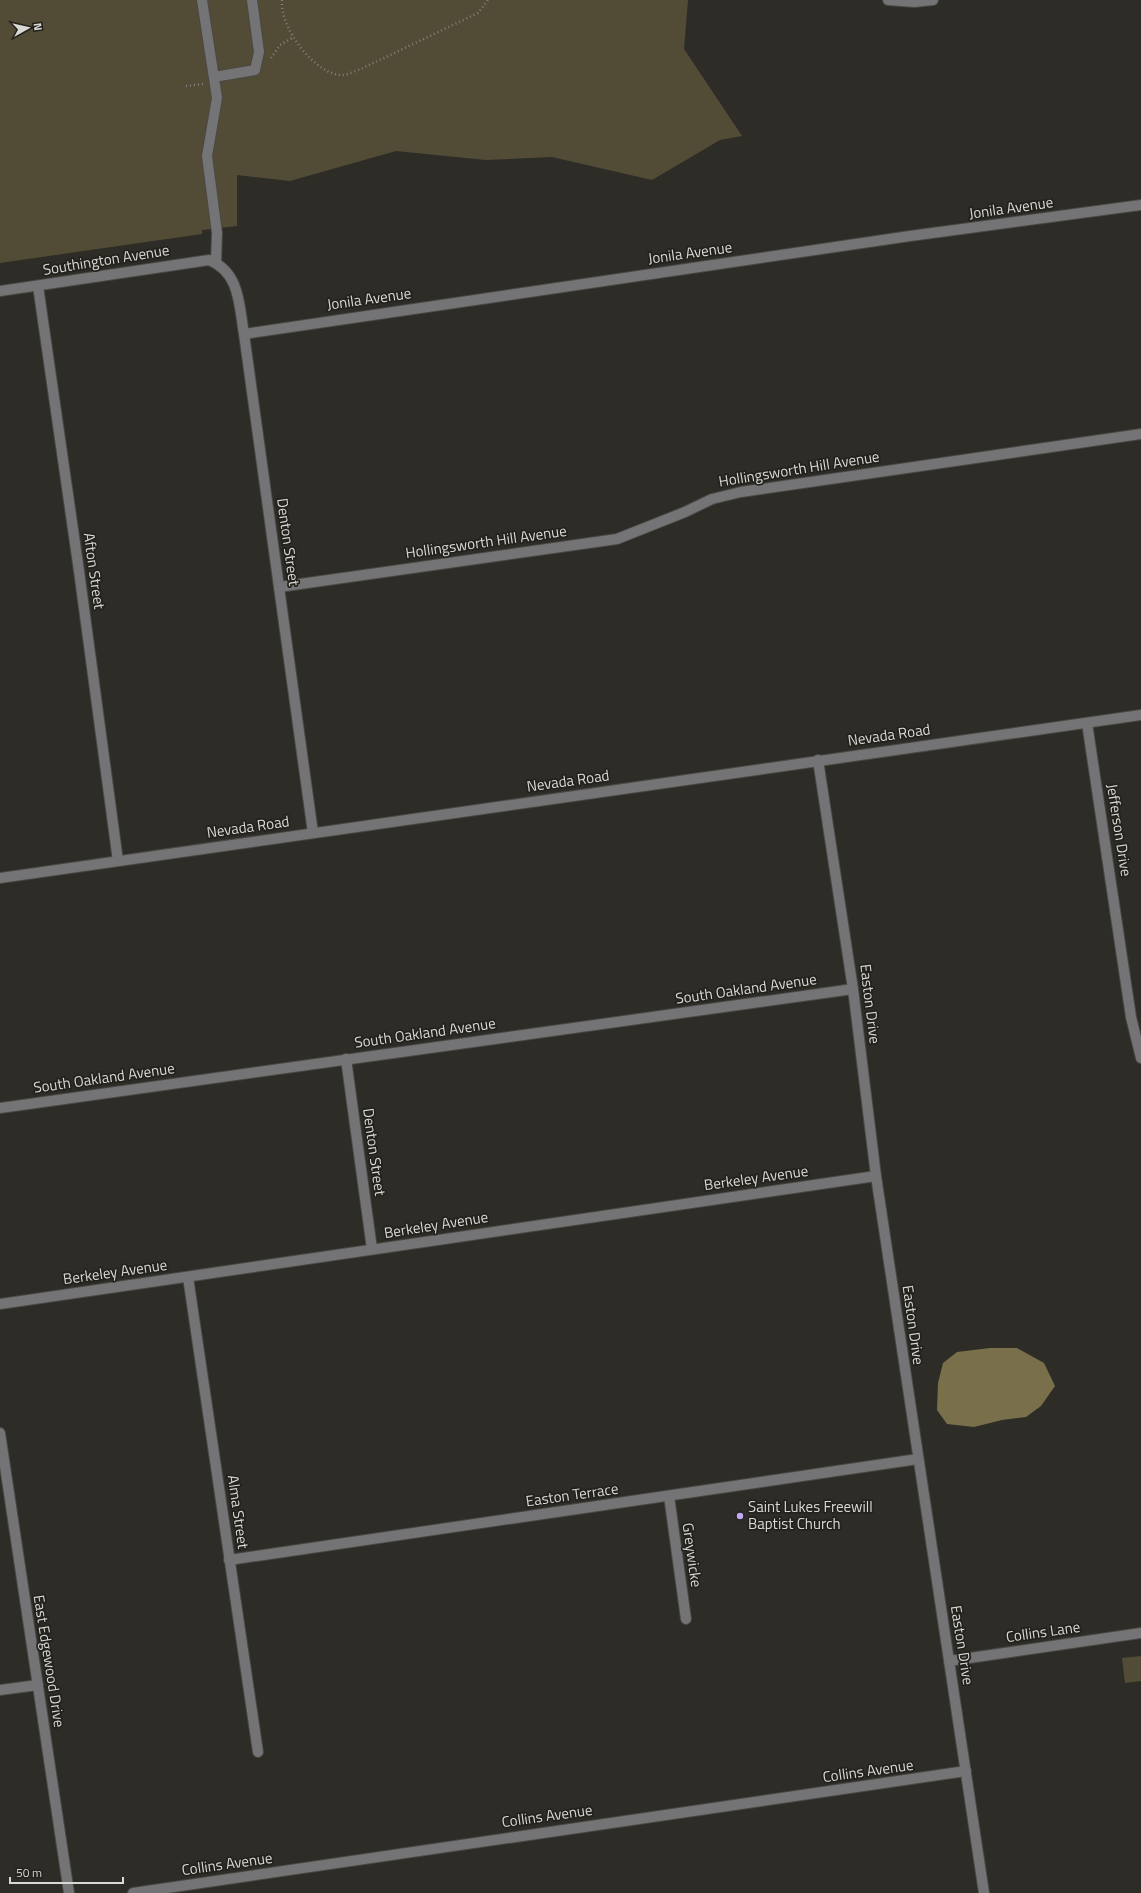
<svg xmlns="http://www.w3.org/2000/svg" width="1141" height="1893" viewBox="0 0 1141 1893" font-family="'Titillium Web',sans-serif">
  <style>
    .green { fill: #524c37 }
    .water { fill: #796f4a }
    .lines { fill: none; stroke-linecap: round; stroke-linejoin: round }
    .minor-casing { stroke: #494843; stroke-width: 12 }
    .path { stroke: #82817d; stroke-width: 2.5; stroke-dasharray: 1 3; stroke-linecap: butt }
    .minor { stroke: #747375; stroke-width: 10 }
    .poi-dot { fill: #c3a7f2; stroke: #23221d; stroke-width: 1.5 }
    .labels { text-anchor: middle; stroke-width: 3.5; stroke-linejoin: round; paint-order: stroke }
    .street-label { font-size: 15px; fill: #d9d8d5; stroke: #23221d }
    .poi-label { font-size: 15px; fill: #d9d8d5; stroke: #23221d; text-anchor: start }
  </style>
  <rect width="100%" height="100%" fill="#2d2c27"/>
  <!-- green -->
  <g class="green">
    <path d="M0 0H688L684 49 742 136 720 140 652 180 552 157 486 160 396 151 290 181 237 175V226L202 230V234L0 263Z"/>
    <path d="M1141 1656V1681L1125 1683 1122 1658Z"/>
  </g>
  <!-- water -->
  <path class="water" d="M990 1348H1017L1044 1363 1055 1386 1041 1406 1026 1417 1002 1420 974 1427 947 1424 937 1410 938 1383 943 1363 957 1352Z"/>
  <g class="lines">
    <defs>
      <g id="minor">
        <path d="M202 0 217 98 207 156 217 233 216 263"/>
        <path d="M888 0 914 2 933 0"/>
        <path d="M214 77 255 70 259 52 252 0"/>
        <path d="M38 286 79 571 118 861"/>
        <path d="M0 291 209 260C240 272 239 305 244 334L313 833"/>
        <path d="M244 334 910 236 1141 205"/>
        <path d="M279 587 617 539 685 512 712 499 741 492 1141 434"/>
        <path d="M1087 723 1131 1017 1141 1058"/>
        <path d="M818 760 853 989 876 1176 984 1893"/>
        <path d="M0 878 1141 715"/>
        <path d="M346 1059 372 1249"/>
        <path d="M0 1108 853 989"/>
        <path d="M188 1277 258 1752"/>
        <path d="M0 1304 876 1176"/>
        <path d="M0 1433 69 1893"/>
        <path d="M669 1496 686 1619"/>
        <path d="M229 1560 918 1459"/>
        <path d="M949 1661 1141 1633"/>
        <path d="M0 1690 38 1685"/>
        <path d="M133 1893 966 1771"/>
      </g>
    </defs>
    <!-- minor casing -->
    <use href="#minor" class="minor-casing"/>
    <!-- path -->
    <g class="path">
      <path d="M282 0C279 27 315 75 342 75 348 75 357 70 363 68L478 13 488 0"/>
      <path d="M271 58 280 45 294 37"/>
      <path d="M186 86 203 84"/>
    </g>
    <!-- minor -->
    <use href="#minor" class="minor"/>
  </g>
  <!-- markers -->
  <circle class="poi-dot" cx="740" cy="1516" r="4"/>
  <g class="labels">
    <!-- street labels -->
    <g class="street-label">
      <text transform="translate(1011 208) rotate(-8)" y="5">Jonila Avenue</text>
      <text transform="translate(690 253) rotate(-8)" y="5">Jonila Avenue</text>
      <text transform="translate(106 260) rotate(-9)" y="5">Southington Avenue</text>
      <text transform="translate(369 299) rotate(-8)" y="5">Jonila Avenue</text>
      <text transform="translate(799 469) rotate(-9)" y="5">Hollingsworth Hill Avenue</text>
      <text transform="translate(288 542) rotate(82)" y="5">Denton Street</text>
      <text transform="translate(486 542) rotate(-8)" y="5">Hollingsworth Hill Avenue</text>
      <text transform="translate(94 571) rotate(82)" y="5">Afton Street</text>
      <text transform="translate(889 735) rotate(-8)" y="5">Nevada Road</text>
      <text transform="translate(568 781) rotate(-8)" y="5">Nevada Road</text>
      <text transform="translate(248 827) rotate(-8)" y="5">Nevada Road</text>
      <text transform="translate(1119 830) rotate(81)" y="5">Jefferson Drive</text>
      <text transform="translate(746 989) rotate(-8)" y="5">South Oakland Avenue</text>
      <text transform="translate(870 1004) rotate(83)" y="5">Easton Drive</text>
      <text transform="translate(425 1033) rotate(-8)" y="5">South Oakland Avenue</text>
      <text transform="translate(104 1078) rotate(-8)" y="5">South Oakland Avenue</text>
      <text transform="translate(374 1152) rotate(82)" y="5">Denton Street</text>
      <text transform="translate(756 1178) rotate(-8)" y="5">Berkeley Avenue</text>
      <text transform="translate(436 1225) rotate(-9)" y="5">Berkeley Avenue</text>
      <text transform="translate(115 1272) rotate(-8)" y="5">Berkeley Avenue</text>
      <text transform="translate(913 1325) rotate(82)" y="5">Easton Drive</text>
      <text transform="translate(572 1495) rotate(-8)" y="5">Easton Terrace</text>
      <text transform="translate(238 1512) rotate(82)" y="5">Alma Street</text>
      <text transform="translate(692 1555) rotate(82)" y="5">Greywicke</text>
      <text transform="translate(1043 1632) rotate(-8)" y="5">Collins Lane</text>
      <text transform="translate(962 1645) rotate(81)" y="5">Easton Drive</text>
      <text transform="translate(49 1661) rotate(81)" y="5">East Edgewood Drive</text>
      <text transform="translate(868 1771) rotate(-8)" y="5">Collins Avenue</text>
      <text transform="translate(547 1816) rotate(-8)" y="5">Collins Avenue</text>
      <text transform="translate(227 1864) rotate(-8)" y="5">Collins Avenue</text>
    </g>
    <!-- poi labels -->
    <g class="poi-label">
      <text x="748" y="1512">Saint Lukes Freewill<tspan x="748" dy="17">Baptist Church</tspan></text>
    </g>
  </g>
  <!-- north arrow -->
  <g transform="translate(28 28) rotate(82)" stroke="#23221d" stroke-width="3" paint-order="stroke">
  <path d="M0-3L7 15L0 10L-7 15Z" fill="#d9d8d5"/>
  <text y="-6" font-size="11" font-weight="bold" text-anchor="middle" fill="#d9d8d5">N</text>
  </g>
  <!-- scale -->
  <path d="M10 1877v6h113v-6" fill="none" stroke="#d9d8d5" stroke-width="2"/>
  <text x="16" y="1877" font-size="12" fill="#d9d8d5" stroke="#23221d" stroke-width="3" paint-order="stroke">50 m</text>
</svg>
